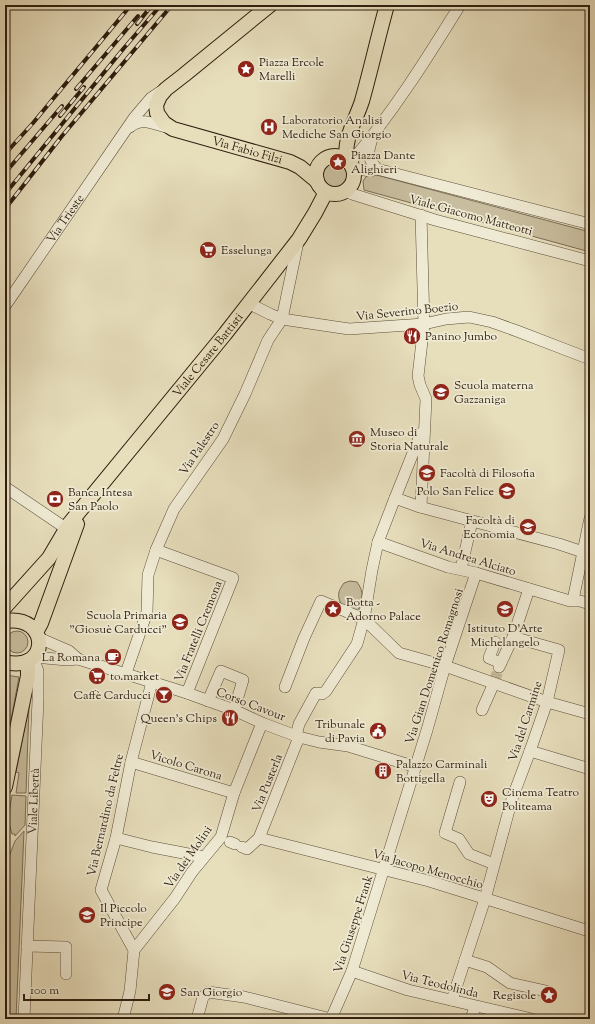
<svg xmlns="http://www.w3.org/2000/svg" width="595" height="1024" viewBox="0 0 595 1024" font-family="'Sorts Mill Goudy',serif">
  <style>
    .green { fill: #c8bd9e; stroke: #7b6d56 }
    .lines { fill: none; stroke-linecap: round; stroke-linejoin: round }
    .minor-tunnel { stroke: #c2b799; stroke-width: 11; stroke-dasharray: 11 5.5; stroke-linecap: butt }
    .minor-casing { stroke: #5c4d3a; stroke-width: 12 }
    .major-casing { stroke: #2e1d0e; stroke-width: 16 }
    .minor { stroke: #efead3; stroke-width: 11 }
    .major { stroke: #e7debc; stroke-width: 14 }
    .rail-casing { stroke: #2e1d0e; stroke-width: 4 }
    .rail { stroke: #efead3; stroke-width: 2.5; stroke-dasharray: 8; stroke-linecap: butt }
    .labels { text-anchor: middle; stroke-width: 3.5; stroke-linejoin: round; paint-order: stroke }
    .poi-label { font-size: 12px; fill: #2e1d0e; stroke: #efead3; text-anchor: start }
    .street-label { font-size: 12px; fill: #2e1d0e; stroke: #efead3 }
  </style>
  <rect width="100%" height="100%" fill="#e7debc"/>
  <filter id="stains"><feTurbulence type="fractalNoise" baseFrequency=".005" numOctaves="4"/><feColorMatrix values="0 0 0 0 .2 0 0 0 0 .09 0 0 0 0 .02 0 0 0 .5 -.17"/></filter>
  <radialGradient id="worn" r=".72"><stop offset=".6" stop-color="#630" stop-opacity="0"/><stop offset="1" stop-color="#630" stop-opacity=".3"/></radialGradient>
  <!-- green -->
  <g class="green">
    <circle cx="335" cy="175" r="12"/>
    <path d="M369 173 590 232V252L364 190 363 181Z"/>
    <path d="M350 581 357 582C365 593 362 599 358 612L341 604C337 595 338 591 344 583Z"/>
    <circle cx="17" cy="642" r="11"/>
    <path d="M5 675 19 677 7 741 5 744Z"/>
    <path d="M29 706 26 793H16L19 773 16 772Z"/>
    <path d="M12 795 26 796 25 825 15 836V834H12L8 820Z"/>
    <path d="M24 831 16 1019H5V905L7 862 15 841Z"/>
  </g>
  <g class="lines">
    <!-- minor-tunnel -->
    <path class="minor-tunnel" d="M494 683 499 667"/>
    <defs>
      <g id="minor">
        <path d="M130 127C142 116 156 125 170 128"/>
        <path d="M372 139C367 154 367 157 377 169"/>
        <path d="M350 163C392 114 426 60 460 5"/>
        <path d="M353 168 370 171 377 169 590 224"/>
        <path d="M346 191 352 194 435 220 590 261"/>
        <path d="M421 215 424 324 418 376 420 385 426 399 421 507"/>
        <path d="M248 303 270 314 282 319 349 329 424 324 446 319 469 317 492 322 517 331 590 359"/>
        <path id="s1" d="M5 306 134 118 151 98 163 90"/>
        <path d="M421 433 395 498 420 507 559 544 583 552"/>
        <path d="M5 487 61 525 72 535"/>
        <path d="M378 542 448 567 476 573 570 601H580L590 604"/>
        <path d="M156 550 233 578 187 693"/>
        <path d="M461 569 472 521"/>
        <path d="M573 600 590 518"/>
        <path d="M39 638 69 651 78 659"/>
        <path d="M495 642 489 658 501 663"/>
        <path d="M34 657 67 660 78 659 187 693 234 710 262 723 299 737 319 742 348 746 416 767"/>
        <path d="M499 667 513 637"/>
        <path d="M126 673 147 612 148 575 156 550 174 509 223 439 245 394 268 340 282 319 298 242"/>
        <path d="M285 687 304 638 321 601 364 619 399 653 445 666 547 702 590 714"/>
        <path d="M208 701 221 671 243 680 234 710"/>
        <path d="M482 710 494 683"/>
        <path d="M296 736 299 724 316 693 322 694 326 691 357 644 364 619 372 570 378 542 395 498"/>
        <path d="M530 751 590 769"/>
        <path d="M131 762 234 793"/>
        <path d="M460 782 445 833 459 839 469 854 494 864"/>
        <path d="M116 838 152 847 204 857"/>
        <path d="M259 838 429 881 589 931"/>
        <path d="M230 842 235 844"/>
        <path d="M242 847 247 849 259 838 299 737"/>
        <path d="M27 946 66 947V974"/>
        <path d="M134 950 175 898 192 872 221 837 234 793 262 723"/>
        <path d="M465 960 487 967 510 983 546 991"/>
        <path d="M352 971 408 990 532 1019"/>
        <path d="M452 1000 485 899 512 799 530 751 547 702 559 650 513 637 529 589"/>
        <path id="s2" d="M24 1019 38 700V671L33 658"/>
        <path d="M123 1019 130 991 134 950 101 890 116 838 131 762 152 682"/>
        <path d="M197 1019 203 997 208 992 244 997 331 1019"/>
        <path d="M331 1019 352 971 427 730 445 666 476 573"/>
        <path d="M471 1019 475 1007"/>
      </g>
      <g id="major">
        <path id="s3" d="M270 5 184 75 166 89 160 96 156 105 157 113 164 123 173 129 290 162 300 167 317 181"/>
        <circle cx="335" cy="175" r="19"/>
        <path d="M347 160C343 139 356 120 362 101 371 69 378 37 387 5"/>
        <path id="s4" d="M5 607 49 558 69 524 225 334 299 239 315 213 326 192"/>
        <path d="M5 621C50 614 51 673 5 662"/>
        <path d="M36 632 41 623 77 524"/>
        <path d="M5 787 28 676V661"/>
      </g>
    </defs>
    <!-- minor casing -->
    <use href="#minor" class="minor-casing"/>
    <!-- major casing -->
    <use href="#major" class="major-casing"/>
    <!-- minor -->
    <use href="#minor" class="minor"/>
    <!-- major -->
    <use href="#major" class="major"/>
    <defs>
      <g id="rail">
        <path d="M137 24 152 5"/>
        <path d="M76 89 138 16"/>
        <path d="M60 116 84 87"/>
        <path d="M5 154 33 123 131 5"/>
        <path d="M5 173 62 106"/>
        <path d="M5 194 124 48 161 5"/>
        <path d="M5 209 62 136 172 5"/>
      </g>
    </defs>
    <!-- rail casing -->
    <use href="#rail" class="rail-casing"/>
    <!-- rail -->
    <use href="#rail" class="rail"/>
  </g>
  <!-- icons -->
  <defs>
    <symbol id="sight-disc" viewBox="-11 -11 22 22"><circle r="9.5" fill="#8f2418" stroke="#efead3"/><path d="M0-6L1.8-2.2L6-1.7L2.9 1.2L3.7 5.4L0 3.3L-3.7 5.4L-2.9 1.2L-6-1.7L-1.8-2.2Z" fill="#fff"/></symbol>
    <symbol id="hospital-disc" viewBox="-11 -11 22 22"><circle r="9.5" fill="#8f2418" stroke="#efead3"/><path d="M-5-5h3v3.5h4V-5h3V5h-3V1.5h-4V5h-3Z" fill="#fff"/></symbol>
    <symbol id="supermarket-disc" viewBox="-11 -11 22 22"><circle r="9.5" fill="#8f2418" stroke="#efead3"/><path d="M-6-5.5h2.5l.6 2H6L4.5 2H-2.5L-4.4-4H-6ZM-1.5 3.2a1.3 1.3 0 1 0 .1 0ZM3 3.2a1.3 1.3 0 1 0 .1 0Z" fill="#fff"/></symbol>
    <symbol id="restaurant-disc" viewBox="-11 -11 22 22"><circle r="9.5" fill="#8f2418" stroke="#efead3"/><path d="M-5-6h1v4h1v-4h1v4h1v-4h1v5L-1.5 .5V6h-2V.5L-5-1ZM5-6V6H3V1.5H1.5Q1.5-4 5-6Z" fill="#fff"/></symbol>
    <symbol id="school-disc" viewBox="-11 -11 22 22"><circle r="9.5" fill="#8f2418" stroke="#efead3"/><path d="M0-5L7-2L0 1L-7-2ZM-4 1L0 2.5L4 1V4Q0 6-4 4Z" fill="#fff"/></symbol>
    <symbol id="museum-disc" viewBox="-11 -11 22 22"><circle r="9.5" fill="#8f2418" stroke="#efead3"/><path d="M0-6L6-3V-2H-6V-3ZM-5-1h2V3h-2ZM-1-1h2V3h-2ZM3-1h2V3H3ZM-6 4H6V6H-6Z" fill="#fff"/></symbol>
    <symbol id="university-disc" viewBox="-11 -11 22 22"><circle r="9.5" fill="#8f2418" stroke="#efead3"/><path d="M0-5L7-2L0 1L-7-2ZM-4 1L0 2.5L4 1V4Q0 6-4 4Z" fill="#fff"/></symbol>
    <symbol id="bank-disc" viewBox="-11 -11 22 22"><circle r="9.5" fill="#8f2418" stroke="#efead3"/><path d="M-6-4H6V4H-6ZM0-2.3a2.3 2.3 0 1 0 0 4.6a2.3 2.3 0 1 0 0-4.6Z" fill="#fff"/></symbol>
    <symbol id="cafe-disc" viewBox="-11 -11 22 22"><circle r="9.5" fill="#8f2418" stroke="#efead3"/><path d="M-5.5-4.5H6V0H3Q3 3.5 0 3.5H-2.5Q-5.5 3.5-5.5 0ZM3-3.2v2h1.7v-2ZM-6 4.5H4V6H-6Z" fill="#fff"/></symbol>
    <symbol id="bar-disc" viewBox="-11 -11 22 22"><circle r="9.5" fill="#8f2418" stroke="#efead3"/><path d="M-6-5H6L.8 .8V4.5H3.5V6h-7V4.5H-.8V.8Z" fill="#fff"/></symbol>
    <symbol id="civic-disc" viewBox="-11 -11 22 22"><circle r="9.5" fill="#8f2418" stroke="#efead3"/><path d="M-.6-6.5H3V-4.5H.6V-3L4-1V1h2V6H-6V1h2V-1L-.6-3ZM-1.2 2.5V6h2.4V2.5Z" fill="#fff"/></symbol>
    <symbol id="building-disc" viewBox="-11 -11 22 22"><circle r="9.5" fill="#8f2418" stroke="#efead3"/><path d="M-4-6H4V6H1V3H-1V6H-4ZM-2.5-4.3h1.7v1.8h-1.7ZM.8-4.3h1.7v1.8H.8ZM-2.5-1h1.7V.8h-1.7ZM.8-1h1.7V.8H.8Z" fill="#fff"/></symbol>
    <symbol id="theatre-disc" viewBox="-11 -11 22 22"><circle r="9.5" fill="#8f2418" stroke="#efead3"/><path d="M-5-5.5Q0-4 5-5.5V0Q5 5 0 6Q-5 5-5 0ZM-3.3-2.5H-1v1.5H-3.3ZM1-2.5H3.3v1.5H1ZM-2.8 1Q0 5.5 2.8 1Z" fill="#fff"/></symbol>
  </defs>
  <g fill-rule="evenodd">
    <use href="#sight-disc" x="236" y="59" width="20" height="20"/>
    <use href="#hospital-disc" x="259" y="117" width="20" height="20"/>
    <use href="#sight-disc" x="328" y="152" width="20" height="20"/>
    <use href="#supermarket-disc" x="198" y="240" width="20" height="20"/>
    <use href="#restaurant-disc" x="402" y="326" width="20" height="20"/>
    <use href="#school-disc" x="431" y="382" width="20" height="20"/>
    <use href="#museum-disc" x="347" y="429" width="20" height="20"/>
    <use href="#university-disc" x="417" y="463" width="20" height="20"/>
    <use href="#university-disc" x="497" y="481" width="20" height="20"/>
    <use href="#bank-disc" x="45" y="489" width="20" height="20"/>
    <use href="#university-disc" x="518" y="517" width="20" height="20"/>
    <use href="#sight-disc" x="323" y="599" width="20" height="20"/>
    <use href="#school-disc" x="495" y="599" width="20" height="20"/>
    <use href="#school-disc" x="170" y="612" width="20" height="20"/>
    <use href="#cafe-disc" x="103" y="647" width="20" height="20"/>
    <use href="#supermarket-disc" x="87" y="666" width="20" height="20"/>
    <use href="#bar-disc" x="154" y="685" width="20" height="20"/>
    <use href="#restaurant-disc" x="220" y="708" width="20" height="20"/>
    <use href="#civic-disc" x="368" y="721" width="20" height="20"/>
    <use href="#building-disc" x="373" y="761" width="20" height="20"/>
    <use href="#theatre-disc" x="479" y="789" width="20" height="20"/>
    <use href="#school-disc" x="77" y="905" width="20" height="20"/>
    <use href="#school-disc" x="157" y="982" width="20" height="20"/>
    <use href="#sight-disc" x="539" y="985" width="20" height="20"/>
  </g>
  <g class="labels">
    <!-- poi labels -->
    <g class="poi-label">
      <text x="259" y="66">Piazza Ercole<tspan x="259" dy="14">Marelli</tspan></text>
      <text x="282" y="124">Laboratorio Analisi<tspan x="282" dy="14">Mediche San Giorgio</tspan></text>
      <text x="351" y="159">Piazza Dante<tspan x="351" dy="14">Alighieri</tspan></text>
      <text x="221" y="254">Esselunga</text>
      <text x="425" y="340">Panino Jumbo</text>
      <text x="454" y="389">Scuola materna<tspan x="454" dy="14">Gazzaniga</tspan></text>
      <text x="370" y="436">Museo di<tspan x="370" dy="14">Storia Naturale</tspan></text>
      <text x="440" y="477">Facoltà di Filosofia</text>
      <text x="494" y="495" text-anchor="end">Polo San Felice</text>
      <text x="68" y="496">Banca Intesa<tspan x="68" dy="14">San Paolo</tspan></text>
      <text x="515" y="524" text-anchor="end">Facoltà di<tspan x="515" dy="14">Economia</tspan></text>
      <text x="346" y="606">Botta -<tspan x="346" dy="14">Adorno Palace</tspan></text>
      <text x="167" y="619" text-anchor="end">Scuola Primaria<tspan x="167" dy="14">"Giosuè Carducci"</tspan></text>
      <text x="505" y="632" text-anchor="middle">Istituto D'Arte<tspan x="505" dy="14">Michelangelo</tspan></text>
      <text x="100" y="661" text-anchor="end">La Romana</text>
      <text x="110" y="680">to.market</text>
      <text x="151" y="699" text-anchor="end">Caffè Carducci</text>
      <text x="217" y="722" text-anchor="end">Queen's Chips</text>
      <text x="365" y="728" text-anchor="end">Tribunale<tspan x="365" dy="14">di Pavia</tspan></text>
      <text x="396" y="768">Palazzo Carminali<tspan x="396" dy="14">Bottigella</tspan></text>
      <text x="502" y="796">Cinema Teatro<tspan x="502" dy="14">Politeama</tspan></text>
      <text x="100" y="912">Il Piccolo<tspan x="100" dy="14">Principe</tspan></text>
      <text x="180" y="996">San Giorgio</text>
      <text x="536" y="999" text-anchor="end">Regisole</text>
    </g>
    <!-- street labels -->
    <g class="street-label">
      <text dy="4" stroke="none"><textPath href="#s3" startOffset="261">Via Fabio Filzi</textPath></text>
      <text transform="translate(471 215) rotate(15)" y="4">Viale Giacomo Matteotti</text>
      <text dy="4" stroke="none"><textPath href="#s1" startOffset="106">Via Trieste</textPath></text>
      <text transform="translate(407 311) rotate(-6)" y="4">Via Severino Boezio</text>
      <text dy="4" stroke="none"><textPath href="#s4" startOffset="324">Viale Cesare Battisti</textPath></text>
      <text transform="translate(199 448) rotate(-56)" y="4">Via Palestro</text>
      <text transform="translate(468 557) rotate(17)" y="4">Via Andrea Alciato</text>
      <text transform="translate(198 631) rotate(-68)" y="4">Via Fratelli Cremona</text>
      <text transform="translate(434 666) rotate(-72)" y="4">Via Gian Domenico Romagnosi</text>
      <text transform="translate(251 704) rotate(21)" y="4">Corso Cavour</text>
      <text transform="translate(525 721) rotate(-72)" y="4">Via del Carmine</text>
      <text transform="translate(186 765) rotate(17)" y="4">Vicolo Carona</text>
      <text transform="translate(267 783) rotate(-68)" y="4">Via Pusterla</text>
      <text dy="4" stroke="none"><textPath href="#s2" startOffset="218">Viale Libertà</textPath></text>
      <text transform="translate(105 815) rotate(-77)" y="4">Via Bernardino da Feltre</text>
      <text transform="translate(188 857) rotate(-55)" y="4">Via dei Molini</text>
      <text transform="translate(428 869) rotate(16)" y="4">Via Jacopo Menocchio</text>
      <text transform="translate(353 924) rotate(-72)" y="4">Via Giuseppe Frank</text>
      <text transform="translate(440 984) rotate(14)" y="4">Via Teodolinda</text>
    </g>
  </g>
  <!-- margin -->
  <rect width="595" height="1024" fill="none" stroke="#e7debc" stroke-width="20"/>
  <rect x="6" y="6" width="583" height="1012" fill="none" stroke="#2e1d0e" stroke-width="2"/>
  <rect x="10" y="10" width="575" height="1004" fill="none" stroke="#2e1d0e"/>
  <!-- scale -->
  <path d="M24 994v6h125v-6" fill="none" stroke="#2e1d0e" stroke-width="2"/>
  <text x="30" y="994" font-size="12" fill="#2e1d0e" stroke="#efead3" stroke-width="3" paint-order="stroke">100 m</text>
  <rect width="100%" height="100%" filter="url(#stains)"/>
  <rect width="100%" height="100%" fill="url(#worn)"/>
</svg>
